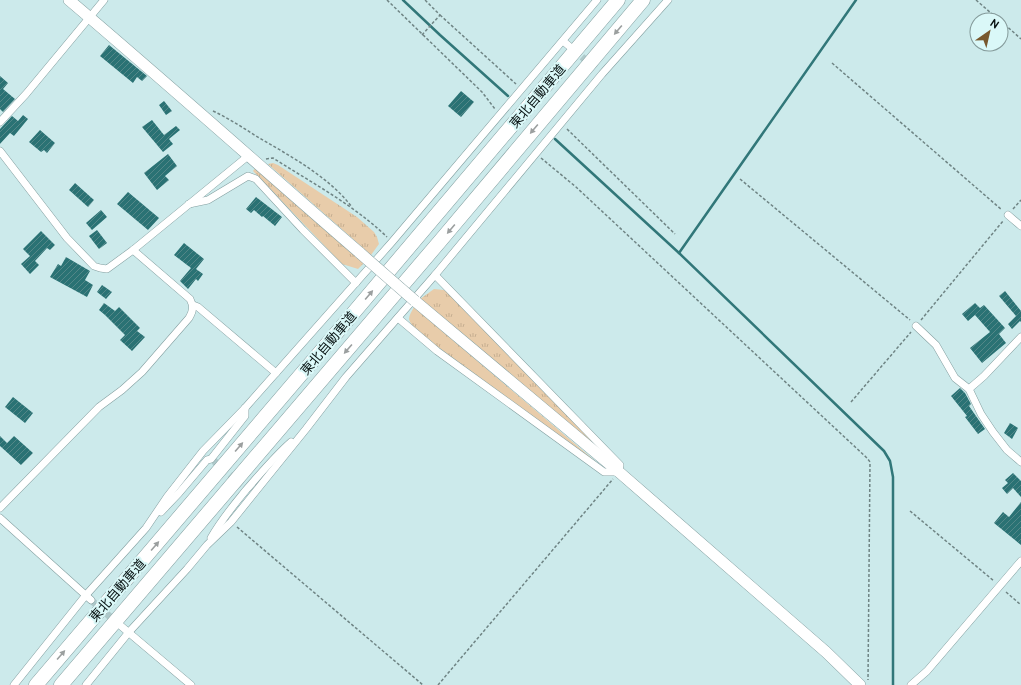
<svg xmlns="http://www.w3.org/2000/svg" width="1021" height="685" viewBox="0 0 1021 685" font-family="Cabin,'Noto Sans JP',sans-serif">
  <style>
    .grass { fill: url(#grass-tufts) }
    .lines { fill: none; stroke-linecap: round; stroke-linejoin: round }
    .stream { stroke: #317779; stroke-width: 2.5 }
    .building { fill: url(#building-hatch) }
    .street-tunnel { stroke: #aec9ca; stroke-width: 7; stroke-dasharray: 7 3.5; stroke-linecap: butt }
    .street-casing { stroke: #839fa0; stroke-width: 8 }
    .secondary-casing { stroke: #839fa0; stroke-width: 12 }
    .highway-casing { stroke: #839fa0; stroke-width: 15 }
    .path { stroke: #6f8484; stroke-width: 1.5; stroke-dasharray: 3 2; stroke-linecap: butt }
    .street { stroke: #fff; stroke-width: 7 }
    .secondary { stroke: #fff; stroke-width: 11 }
    .highway { stroke: #fff; stroke-width: 14 }
    .secondary-bridge-casing { stroke: #839fa0; stroke-width: 12; stroke-linecap: butt }
    .secondary-bridge { stroke: #fff; stroke-width: 11 }
    .oneway { fill: #9b9f9f }
    .labels { text-anchor: middle; stroke-width: 4; stroke-linejoin: round; paint-order: stroke }
    .street-label { font-size: 13px; fill: #061010; stroke: #daf8f8 }
  </style>
  <defs>
    <pattern id="grass-tufts" width="24" height="20" patternUnits="userSpaceOnUse"><rect width="24" height="20" fill="#e8ccaa"/><path d="M3 7l-1-3M5 7V3M7 7l1-3M15 17l-1-3M17 17v-4M19 17l1-3" fill="none" stroke="#c6ae91"/></pattern>
    <pattern id="building-hatch" width="6" height="6" patternUnits="userSpaceOnUse"><rect width="6" height="6" fill="#2a7274"/><path d="M-1 1l2-2M0 6l6-6M5 7l2-2" fill="none" stroke="#538788"/></pattern>
  </defs>
  <rect width="100%" height="100%" fill="#cceaeb"/>
  <!-- grass -->
  <g class="grass">
    <path d="M273 163 278 165 357 217 374 232 377 237 379 244 371 255 268 164Z"/>
    <path d="M256 167 364 263 358 269 342 264 253 171Z"/>
    <path d="M434 289 444 290 450 294 608 457 420 299Z"/>
    <path d="M414 307 601 466 436 346C430 340 410 327 409 319 409 315 412 311 414 307Z"/>
  </g>
  <g class="lines">
    <!-- stream -->
    <g class="stream">
      <path d="M403 0 440 35 508 96"/>
      <path d="M555 139 679 253 884 451 890 461 893 477V685"/>
      <path d="M679 253 856 0"/>
    </g>
  </g>
  <!-- building -->
  <g class="building">
    <path d="M109 45 147 76 142 81 137 77 133 83 100 56Z"/>
    <path d="M0 76 8 83 3 89 15 99 3 112 0 109Z"/>
    <path d="M461 91 474 102 461 117 448 106Z"/>
    <path d="M164 101 172 111 166 115 159 105Z"/>
    <path d="M23 115 28 119 14 136 10 133 0 144V129L12 116 18 121Z"/>
    <path d="M152 120 164 135 176 126 180 130 169 139 173 144 163 152 142 127Z"/>
    <path d="M40 130 55 143 47 153 44 150 41 152 29 142Z"/>
    <path d="M168 154 177 166 165 176 169 180 157 190 144 173Z"/>
    <path d="M75 183 94 200 88 207 69 190Z"/>
    <path d="M128 192 159 218 148 230 117 204Z"/>
    <path d="M256 197 282 217 275 226 263 216 262 217 254 210 251 213 246 209Z"/>
    <path d="M101 210 107 217 92 230 86 223Z"/>
    <path d="M97 230 107 243 99 249 89 236Z"/>
    <path d="M41 231 55 245 50 250 47 248 35 261 39 265 30 274 21 264 30 256 23 249Z"/>
    <path d="M184 243 204 259 196 269 203 274 198 281 196 279 188 289 180 281 191 268 174 255Z"/>
    <path d="M66 257 90 271 85 280 93 285 87 297 50 277 58 264 61 266Z"/>
    <path d="M102 285 112 292 106 299 97 292Z"/>
    <path d="M1005 291 1021 311V322L1020 321 1012 329 1008 324 1016 316 999 296Z"/>
    <path d="M104 303 115 311 119 307 140 328 137 331 145 337 132 351 120 340 125 335 105 315 99 310Z"/>
    <path d="M975 303 980 308 984 305 1005 328 999 334 1006 343 982 363 970 348 990 332 975 315 968 321 962 314Z"/>
    <path d="M960 388 965 393 971 404 969 406 985 429 978 434 965 417 967 416 951 396Z"/>
    <path d="M13 397 33 413 25 423 5 407Z"/>
    <path d="M1010 423 1018 428 1012 439 1004 433Z"/>
    <path d="M0 436 7 443 14 436 33 453 21 465 0 446Z"/>
    <path d="M1013 473 1021 481V497L1013 488 1007 494 1002 488 1008 483 1005 480Z"/>
    <path d="M1021 502V545L994 523 1003 512 1009 517Z"/>
  </g>
  <g class="lines">
    <!-- street-tunnel -->
    <g class="street-tunnel">
      <path d="M574 50 596 69"/>
      <path d="M214 461 242 485"/>
      <path d="M91 600 116 622"/>
    </g>
    <defs>
      <g id="street">
        <path d="M563 41 569 46"/>
        <path d="M0 122 26 94 104 0"/>
        <path d="M0 151 67 238 94 266 100 268 107 269 133 250 248 156"/>
        <path d="M189 204 208 200 248 176 256 179 303 230 356 283"/>
        <path d="M1008 215 1021 226"/>
        <path d="M193 305 198 307 276 373"/>
        <path d="M398 318 437 351 604 472H619L620 465 435 275"/>
        <path d="M916 326 936 345 955 378 969 389 981 414 993 432 1007 450 1021 462"/>
        <path d="M969 389 984 376 1021 337"/>
        <path d="M0 508 99 407 122 390 142 372 189 318C193 311 194 307 190 299L133 250"/>
        <path d="M161 512 179 493 207 460 211 459 245 416V408"/>
        <path d="M0 518 91 600"/>
        <path d="M211 538C221 520 233 506 246 490 261 473 274 457 291 442"/>
        <path d="M121 626 191 685"/>
        <path d="M14 685 86 595 146 528 167 497 203 451 245 408 392 242 597 0"/>
        <path d="M86 685 129 632 187 569 207 545 231 522 306 429 346 377 435 275 602 74 668 0"/>
        <path d="M911 685 927 671 1021 561"/>
      </g>
      <g id="secondary">
        <path d="M69 0C167 83 263 169 360 253"/>
        <path d="M415 301 619 472 826 652 860 685"/>
      </g>
      <g id="highway">
        <path d="M36 685 333 337 618 0"/>
        <path d="M61 685 441 240 643 0"/>
      </g>
    </defs>
    <!-- street casing -->
    <use href="#street" class="street-casing"/>
    <!-- secondary casing -->
    <use href="#secondary" class="secondary-casing"/>
    <!-- highway casing -->
    <use href="#highway" class="highway-casing"/>
    <!-- path -->
    <g class="path">
      <path d="M387 0 482 92 495 109"/>
      <path d="M976 0 999 20"/>
      <path d="M440 15 516 84"/>
      <path d="M1001 21 1021 39"/>
      <path d="M422 35 440 15 425 0"/>
      <path d="M832 63 1002 210"/>
      <path d="M213 111C228 118 242 127 256 136 290 156 328 176 352 207"/>
      <path d="M567 129 675 234"/>
      <path d="M541 158 576 187 867 458 870 462 868 680"/>
      <path d="M266 159 273 158C312 183 354 205 387 237"/>
      <path d="M740 179 910 320"/>
      <path d="M1013 209 1021 200"/>
      <path d="M921 320 1003 221"/>
      <path d="M851 402 911 332"/>
      <path d="M910 511 994 581"/>
      <path d="M237 527 423 685"/>
      <path d="M1006 592 1021 605"/>
      <path d="M438 685 613 479"/>
    </g>
    <!-- street -->
    <use href="#street" class="street"/>
    <!-- secondary -->
    <use href="#secondary" class="secondary"/>
    <!-- highway -->
    <use href="#highway" class="highway"/>
    <defs>
      <path id="secondary-bridge" d="M360 253 415 301"/>
    </defs>
    <!-- secondary-bridge casing -->
    <use href="#secondary-bridge" class="secondary-bridge-casing"/>
    <!-- secondary-bridge -->
    <use href="#secondary-bridge" class="secondary-bridge"/>
  </g>
  <!-- one-way arrows -->
  <defs><path id="oneway-solid" d="M-6-.8H1V-3.2L6.5 0L1 3.2V.8H-6Z"/></defs>
  <g class="oneway">
    <use href="#oneway-solid" transform="translate(618 30) rotate(130)"/>
    <use href="#oneway-solid" transform="translate(534 129) rotate(130)"/>
    <use href="#oneway-solid" transform="translate(451 229) rotate(130)"/>
    <use href="#oneway-solid" transform="translate(369 295) rotate(-50)"/>
    <use href="#oneway-solid" transform="translate(348 349) rotate(131)"/>
    <use href="#oneway-solid" transform="translate(239 447) rotate(-49)"/>
    <use href="#oneway-solid" transform="translate(155 546) rotate(-49)"/>
    <use href="#oneway-solid" transform="translate(61 655) rotate(-49)"/>
  </g>
  <g class="labels">
    <!-- street labels -->
    <g class="street-label">
      <text transform="translate(537 96) rotate(-50)" y="5">東北自動車道</text>
      <text transform="translate(328 343) rotate(-50)" y="5">東北自動車道</text>
      <text transform="translate(117 590) rotate(-49)" y="5">東北自動車道</text>
    </g>
  </g>
  <!-- north arrow -->
  <g transform="translate(989 32) rotate(34)"><circle r="19" fill="#daf8f8" stroke="#859b9b"/>
  <path d="M0-3L7 15L0 10L-7 15Z" fill="#78582e"/>
  <text y="-6" font-size="11" font-weight="bold" text-anchor="middle" fill="#061010">N</text>
  </g>
</svg>
